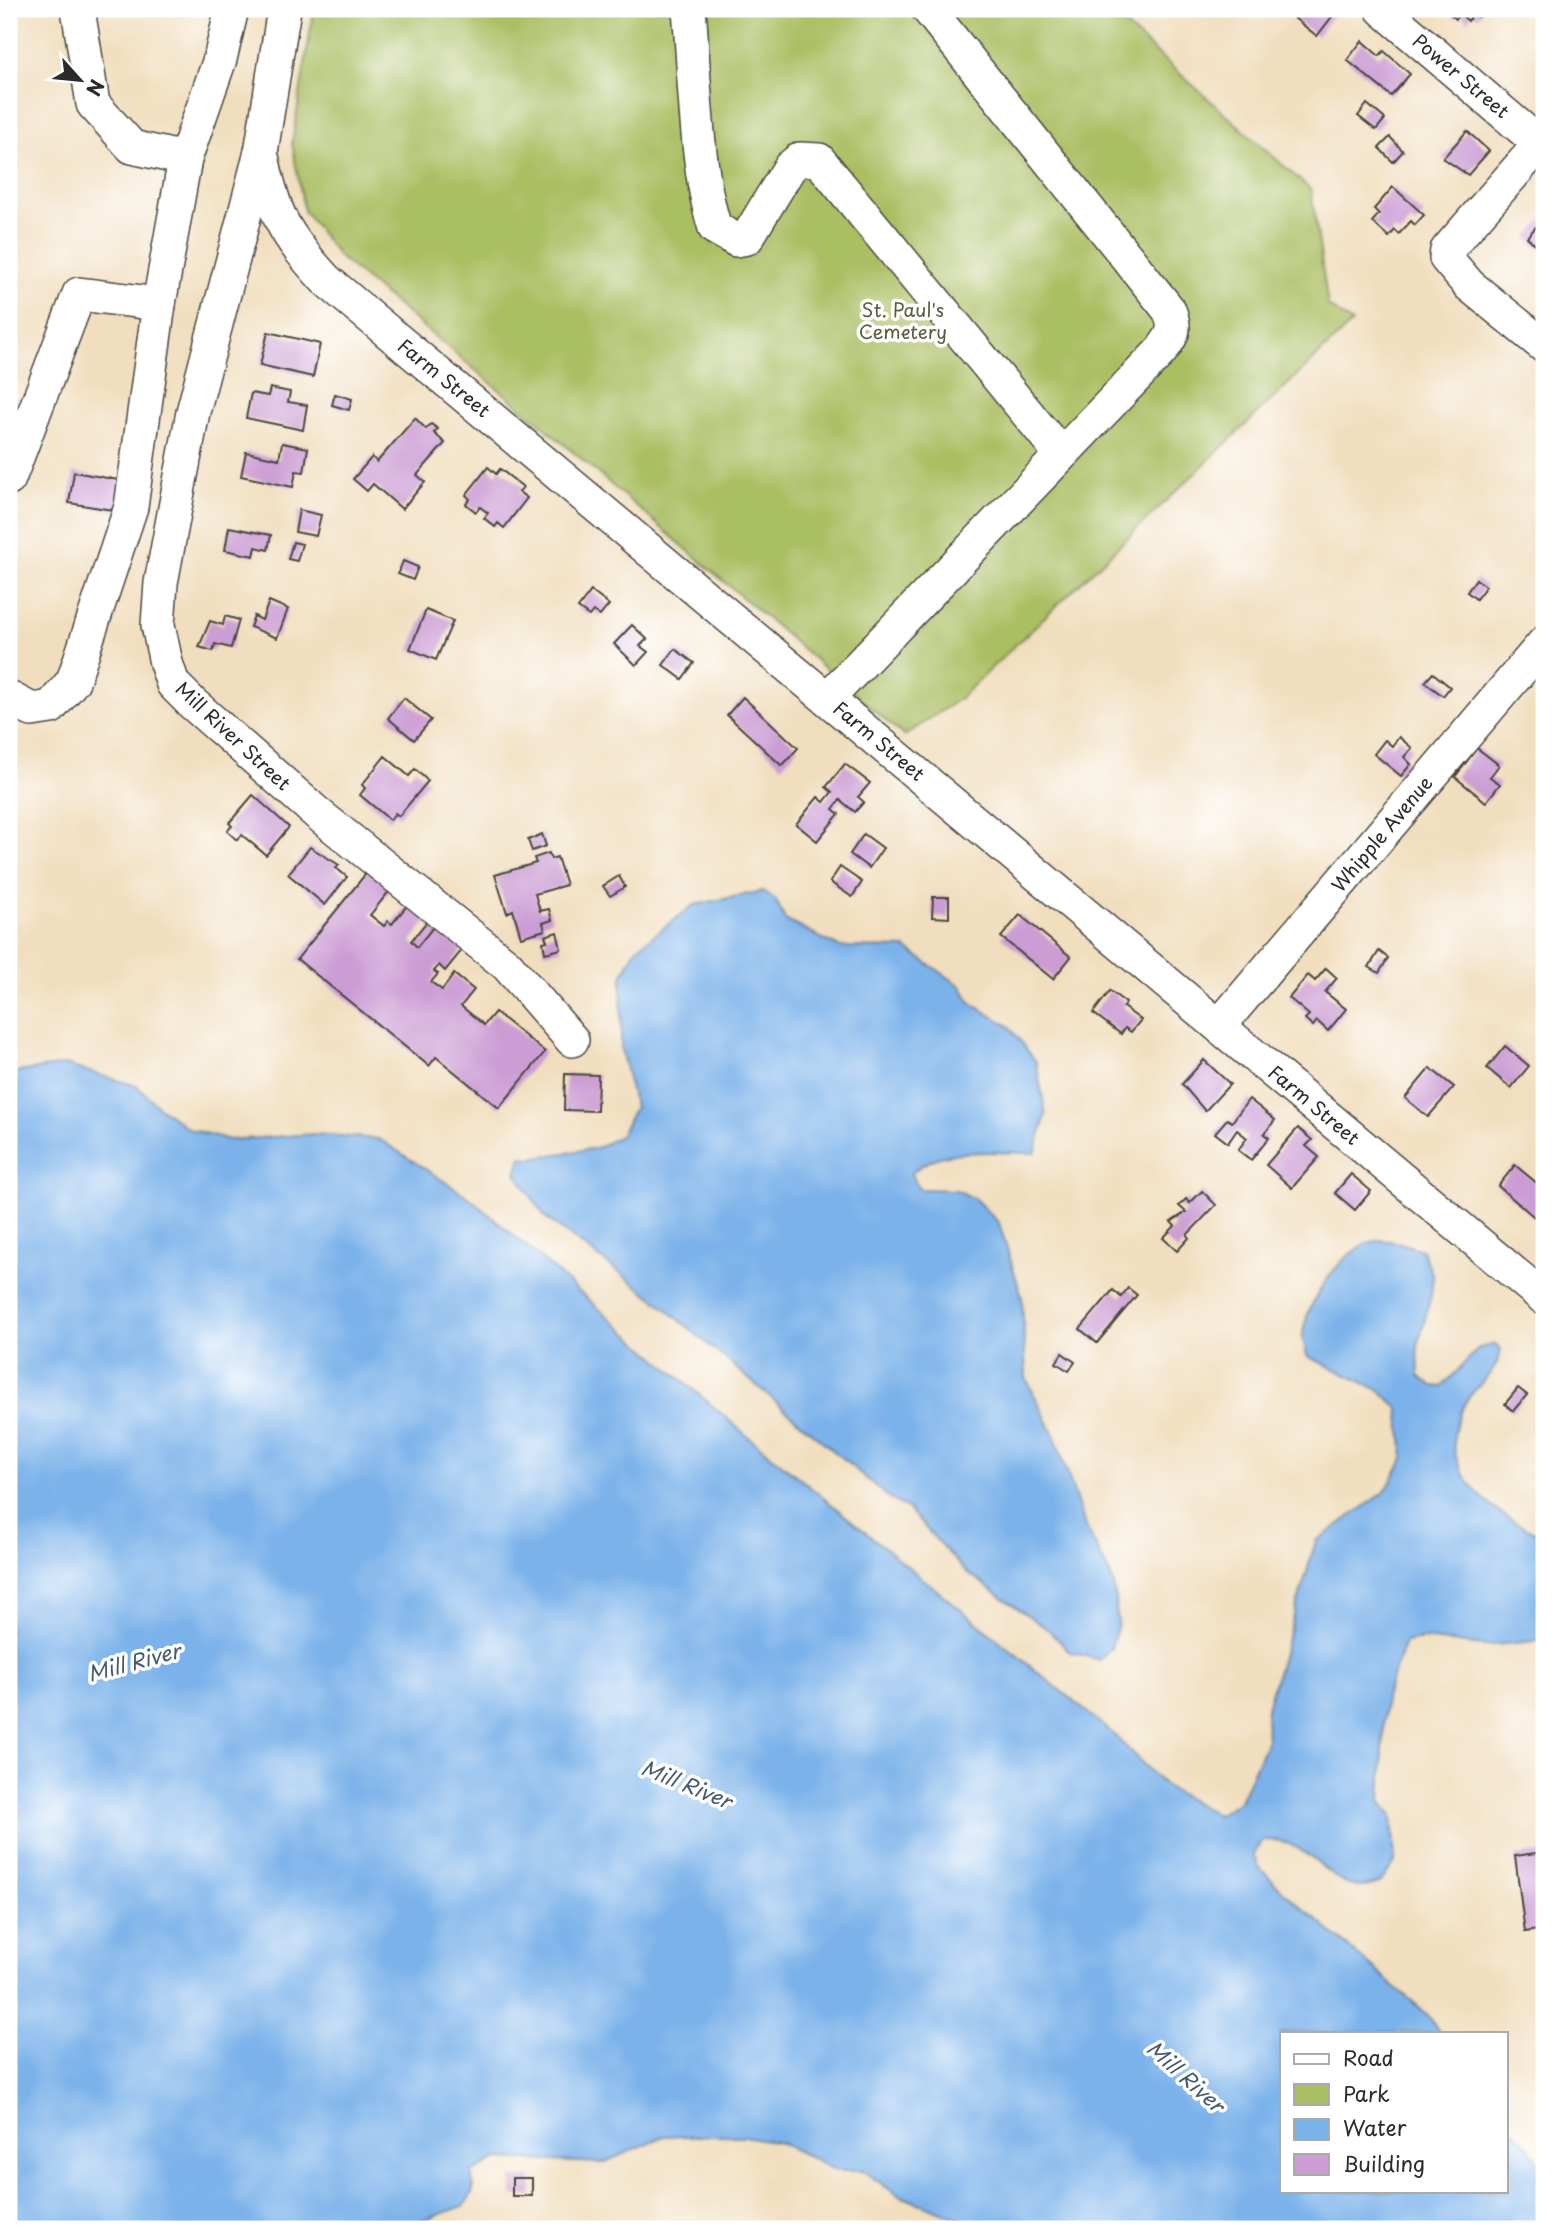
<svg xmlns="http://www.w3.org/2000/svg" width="1553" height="2238" viewBox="0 0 1553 2238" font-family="'Playpen Sans',sans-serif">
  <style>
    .green { fill: #aabe62; stroke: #6a7446; stroke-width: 2 }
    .water { fill: #7bb2ea; stroke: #536e8a; stroke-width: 2 }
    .building { fill: #cc9dd4 }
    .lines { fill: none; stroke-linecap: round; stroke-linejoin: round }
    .minor-casing { stroke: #494641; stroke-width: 36 }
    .minor { stroke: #fff; stroke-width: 33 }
    .labels { text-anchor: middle; stroke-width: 7; stroke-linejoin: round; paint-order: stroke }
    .street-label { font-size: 19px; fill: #2b2b2b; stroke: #fff }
    .park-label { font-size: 19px; fill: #575e3e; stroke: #fff }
    .water-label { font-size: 21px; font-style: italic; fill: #475a6e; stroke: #fff }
  </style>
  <rect width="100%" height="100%" fill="#fff"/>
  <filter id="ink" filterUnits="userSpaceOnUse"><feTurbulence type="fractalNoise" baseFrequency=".0143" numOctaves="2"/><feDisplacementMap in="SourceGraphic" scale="14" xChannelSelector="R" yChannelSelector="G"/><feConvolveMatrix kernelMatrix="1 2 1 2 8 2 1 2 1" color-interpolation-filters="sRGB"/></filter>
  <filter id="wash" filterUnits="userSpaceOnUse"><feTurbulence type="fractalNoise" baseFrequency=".00686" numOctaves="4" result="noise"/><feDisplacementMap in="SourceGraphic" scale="28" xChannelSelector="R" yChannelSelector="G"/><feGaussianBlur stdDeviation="1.57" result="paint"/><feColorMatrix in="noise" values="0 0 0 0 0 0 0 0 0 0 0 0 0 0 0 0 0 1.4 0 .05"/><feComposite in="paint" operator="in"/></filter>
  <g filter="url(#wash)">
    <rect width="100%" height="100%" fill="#f1debe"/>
    <!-- green -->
    <path class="green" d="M314 9H1107L1311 190 1328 306 1352 323 959 699 904 736 530 415 340 258 304 211 292 143Z"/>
    <!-- water -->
    <g class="water">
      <path d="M763 891 776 900 785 920 839 947 905 948 961 986 971 1003 1009 1026 1036 1062 1046 1115 1035 1153C996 1153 939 1144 911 1174L920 1189 957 1190 975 1199 999 1223 1022 1297 1026 1378 1055 1437 1085 1525 1113 1581 1118 1624 1111 1648 1100 1660 1070 1652 1050 1631 965 1571 909 1510 888 1497 656 1300 545 1217 516 1173 521 1157 531 1158 597 1148 620 1136 635 1107 621 1049 622 976 636 949 694 905Z"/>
      <path d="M65 1065 137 1086 158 1106 189 1129 230 1140 314 1134 379 1139 470 1198 745 1434 1110 1731 1165 1786 1217 1815 1240 1801 1267 1741 1266 1711 1316 1541 1385 1492 1404 1458 1399 1409 1381 1391 1307 1356C1306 1349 1302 1341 1303 1334 1307 1302 1338 1256 1368 1243 1383 1236 1407 1245 1422 1250L1433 1276 1431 1295 1418 1346 1419 1376 1433 1386 1442 1387 1479 1348 1496 1344 1501 1350C1496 1376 1477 1383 1465 1403 1428 1466 1491 1514 1544 1536V1640L1484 1646 1422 1639 1405 1642 1385 1697 1381 1803 1392 1816 1395 1862 1381 1882C1375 1884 1365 1888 1359 1887 1322 1880 1304 1834 1263 1841L1253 1854 1259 1867 1284 1892 1427 2014 1440 2033H1282V2191H1506V2123C1551 2168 1544 2168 1544 2229H985L898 2195 863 2171H836L781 2143 745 2136H664L603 2163 497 2159 472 2172 473 2192 464 2206 402 2227 9 2229V1073Z"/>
    </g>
    <g id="blocks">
      <!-- building -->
      <g class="building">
        <path d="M9 9H19L9 40Z"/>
        <path d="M1299 9H1335L1337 10 1317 36 1293 17Z"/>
        <path d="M1451 9H1485L1478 17 1473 14 1468 21 1460 14 1456 19 1448 12Z"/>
        <path d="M1362 41 1379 56 1384 51 1410 74 1391 96 1347 60Z"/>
        <path d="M1367 104 1385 119 1376 130 1358 116Z"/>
        <path d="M1467 131 1489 151 1468 175 1443 158Z"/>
        <path d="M1390 137 1403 151 1393 162 1379 148Z"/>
        <path d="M1393 187 1424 215 1415 225 1411 221 1399 234 1395 230 1389 237 1372 222 1379 214 1374 209Z"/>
        <path d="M1544 218V253L1527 237Z"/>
        <path d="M268 332 320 344 313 377 260 365Z"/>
        <path d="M270 388 290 392 288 402 307 405 303 430 246 418 251 393 268 396Z"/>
        <path d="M335 394 352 399 349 410 332 405Z"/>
        <path d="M415 418 426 429 431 424 438 429 434 433 445 443 417 475 425 482 402 509 373 484 367 491 353 479 372 457 377 462Z"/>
        <path d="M282 443 308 448 304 472 296 471 293 487 241 476 246 452 279 459Z"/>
        <path d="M488 467 496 474 500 469 523 487 519 492 527 498 504 528 498 523 495 527 484 518 488 513 480 507 476 512 466 504 470 499 466 495Z"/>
        <path d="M74 472 124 481 119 511 69 503Z"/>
        <path d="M299 510 321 515 316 536 295 532Z"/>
        <path d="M229 527 271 535 268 550 256 547 254 556 225 550Z"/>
        <path d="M293 542 302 544 297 561 288 559Z"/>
        <path d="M403 561 418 567 413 580 398 574Z"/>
        <path d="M1476 579 1486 586 1476 599 1467 592Z"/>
        <path d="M591 591 609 605 600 616 593 611 589 616 578 608Z"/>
        <path d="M269 601 288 609 277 638 250 627 254 616 262 620Z"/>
        <path d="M426 610 453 621 436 660 410 649Z"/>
        <path d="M225 616 239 620 231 648 215 644 213 651 199 647 210 621 223 625Z"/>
        <path d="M632 625 647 639 640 646 648 652 636 665 614 644Z"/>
        <path d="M675 649 694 663 682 679 663 665Z"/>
        <path d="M1433 673 1450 687 1443 696 1425 682Z"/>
        <path d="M743 697 798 748 782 766 727 715Z"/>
        <path d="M404 698 431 720 414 740 388 718Z"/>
        <path d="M1399 737 1412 748 1404 757 1411 764 1401 776 1374 754 1385 740 1392 746Z"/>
        <path d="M1477 748 1499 765 1490 777 1500 784 1486 802 1455 777Z"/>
        <path d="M385 756 409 776 415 769 428 781 399 816 395 813 390 820 360 795 365 788 362 785Z"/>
        <path d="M845 764 870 783 858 797 864 802 855 812 840 800 833 809 839 814 817 841 796 824 818 797 824 802 832 792 826 787Z"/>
        <path d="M253 795 289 827 266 855 242 835 237 840 227 831 232 826 229 823Z"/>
        <path d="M542 834 546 846 532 851 528 840Z"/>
        <path d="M864 834 883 848 869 868 850 854Z"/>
        <path d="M310 847 339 865 336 868 347 877 325 905 288 874Z"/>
        <path d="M549 853 551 859 557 857 566 885 535 894 540 911 549 909 552 920 543 923 545 930 521 937 513 910 507 913 495 875 536 863 534 858Z"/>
        <path d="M372 866 395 884 370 915 384 926 388 921 392 924 409 903 429 919 411 941 417 947 438 921 467 944 445 971 439 965 434 971 438 974 431 982 442 990 454 974 474 990 461 1006 484 1025 495 1012 545 1052 499 1108 436 1057 429 1066 297 959Z"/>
        <path d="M840 867 862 882 852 897 830 882Z"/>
        <path d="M619 876 625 887 610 896 603 886Z"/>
        <path d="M933 897H949V918L932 917Z"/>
        <path d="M1020 915 1071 957 1053 979 1001 937Z"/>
        <path d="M557 932 561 949 545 953 543 942 547 941 545 936Z"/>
        <path d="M1379 951 1388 958 1379 973 1369 967Z"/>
        <path d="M1326 968 1337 978 1325 992 1346 1009 1328 1031 1317 1021 1313 1026 1305 1019 1309 1015 1289 998 1308 975 1315 981Z"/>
        <path d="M1110 991 1126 1003 1123 1007 1141 1020 1131 1032 1125 1028 1121 1034 1093 1013Z"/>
        <path d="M1505 1046 1529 1066 1511 1088 1487 1068Z"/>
        <path d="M1204 1060 1230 1084 1205 1111 1182 1084Z"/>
        <path d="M1430 1068 1454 1087 1428 1117 1405 1098Z"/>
        <path d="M565 1074 598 1075 597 1111 564 1110Z"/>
        <path d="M1249 1099 1275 1120 1264 1134 1269 1138 1251 1160 1238 1150 1247 1138 1237 1130 1228 1143 1215 1133 1227 1119 1232 1122Z"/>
        <path d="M1298 1128 1312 1140 1306 1146 1319 1157 1292 1188 1266 1165Z"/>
        <path d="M1515 1165 1544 1189V1218L1540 1222 1498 1186Z"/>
        <path d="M1351 1174 1371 1191 1355 1210 1335 1193Z"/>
        <path d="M1202 1191 1216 1205 1187 1235 1189 1238 1177 1251 1163 1238 1175 1226 1171 1222 1186 1212 1179 1206 1186 1199 1190 1203Z"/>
        <path d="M1128 1288 1137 1295 1097 1343 1080 1329 1113 1290 1121 1297Z"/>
        <path d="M1062 1353 1075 1362 1069 1371 1056 1363Z"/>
        <path d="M1518 1388 1527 1395 1513 1411 1505 1404Z"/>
        <path d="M1544 1852V1929L1525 1932 1515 1856Z"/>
        <rect x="512" y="2178" width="20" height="18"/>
      </g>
    </g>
  </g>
  <g filter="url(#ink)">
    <use href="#blocks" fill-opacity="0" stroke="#494641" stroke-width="2"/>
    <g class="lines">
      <defs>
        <g id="minor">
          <path d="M78 9 93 104 132 147 185 159"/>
          <path d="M284 9 261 152 193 412 161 583 158 625 166 663 173 684 192 703 318 814 507 965 572 1040"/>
          <path d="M689 9C695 74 695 167 715 228L736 240 747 238 790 167 800 159 819 160 1060 453"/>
          <path d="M1382 9 1540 144"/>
          <path d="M1544 139 1447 250 1446 258 1469 285 1544 346"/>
          <path d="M261 152C274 215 282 232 326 280L1544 1298"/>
          <path d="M9 479 79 294 159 304"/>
          <path d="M9 698 32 710 51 707 73 681 131 507 159 304 185 159 220 59 232 9"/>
          <path d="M828 698 1161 351C1173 335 1177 329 1169 310L928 9"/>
          <path d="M1219 1026 1544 643"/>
        </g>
      </defs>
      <!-- minor casing -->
      <use href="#minor" class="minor-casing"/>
      <!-- minor -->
      <use href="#minor" class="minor"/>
    </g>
  </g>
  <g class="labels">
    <!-- street labels -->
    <g class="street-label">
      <text transform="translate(1461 76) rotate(40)" y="7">Power Street</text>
      <text transform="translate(444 378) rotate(39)" y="7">Farm Street</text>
      <text transform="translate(233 736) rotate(43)" y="7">Mill River Street</text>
      <text transform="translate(879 741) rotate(40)" y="7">Farm Street</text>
      <text transform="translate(1382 834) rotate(-50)" y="7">Whipple Avenue</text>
      <text transform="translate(1314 1105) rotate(40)" y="7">Farm Street</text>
    </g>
    <!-- park labels -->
    <g class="park-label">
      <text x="903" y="317">St. Paul's<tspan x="903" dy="22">Cemetery</tspan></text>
    </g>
    <!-- water labels -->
    <g class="water-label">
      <text transform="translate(134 1663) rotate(-15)" y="7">Mill River</text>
      <text transform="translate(686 1785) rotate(22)" y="7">Mill River</text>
      <text transform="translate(1185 2077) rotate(42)" y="7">Mill River</text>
    </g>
  </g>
  <!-- margin -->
  <rect width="1553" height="2238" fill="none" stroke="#fff" stroke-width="35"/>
  <!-- legend -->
  <rect x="1280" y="2032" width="228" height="161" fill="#ffffff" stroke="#aaaaaa" stroke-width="2"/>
  <rect x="1294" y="2054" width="35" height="10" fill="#ffffff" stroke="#aaaaaa" stroke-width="2"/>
  <text x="1343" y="2066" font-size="21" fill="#2b2b2b">Road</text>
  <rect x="1294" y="2084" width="35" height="21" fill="#aabe62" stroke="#aaaaaa" stroke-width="2"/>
  <text x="1343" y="2102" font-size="21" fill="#2b2b2b">Park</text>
  <rect x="1294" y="2119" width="35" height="21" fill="#7bb2ea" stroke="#aaaaaa" stroke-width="2"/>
  <text x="1343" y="2136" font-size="21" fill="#2b2b2b">Water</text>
  <rect x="1294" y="2154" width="35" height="21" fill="#cc9dd4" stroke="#aaaaaa" stroke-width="2"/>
  <text x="1343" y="2172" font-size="21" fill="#2b2b2b">Building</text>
  <!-- north arrow -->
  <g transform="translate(80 80) rotate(117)" stroke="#ffffff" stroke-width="5" paint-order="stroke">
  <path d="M0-5L12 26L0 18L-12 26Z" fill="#2b2b2b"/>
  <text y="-10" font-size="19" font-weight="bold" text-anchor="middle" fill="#2b2b2b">N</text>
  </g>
</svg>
